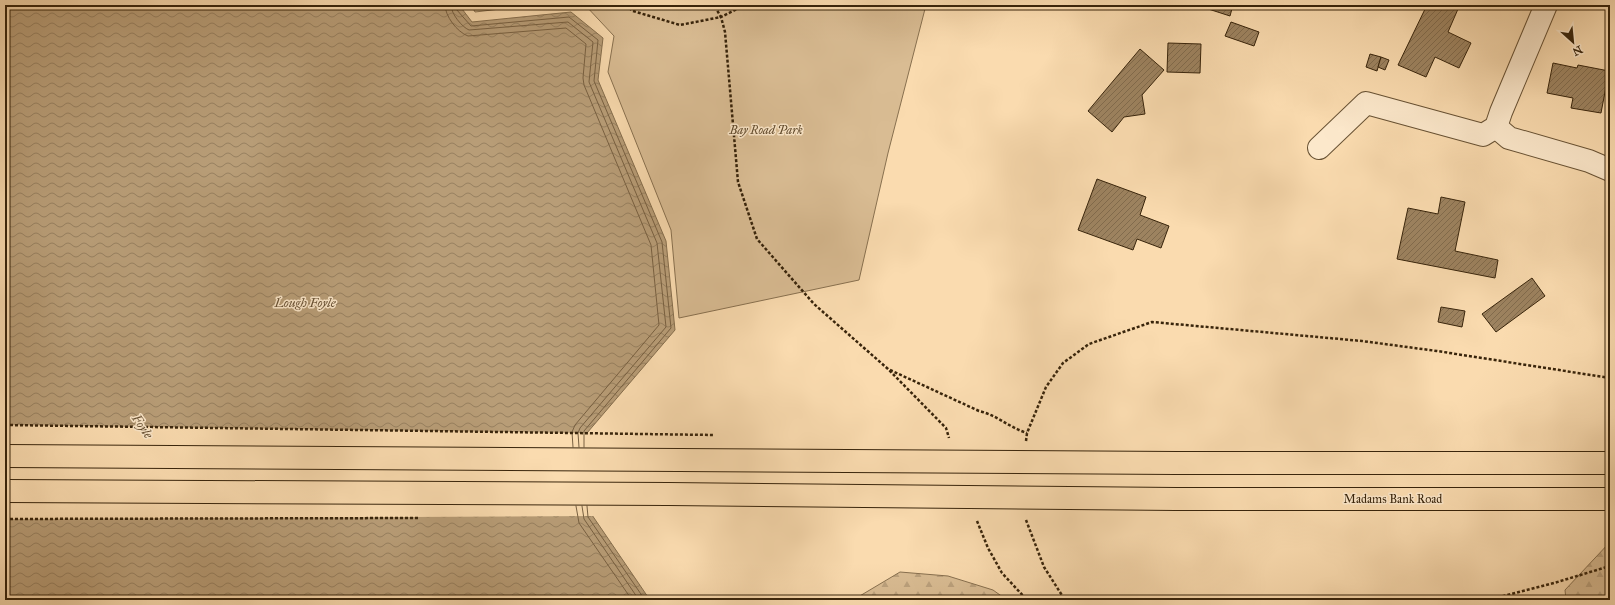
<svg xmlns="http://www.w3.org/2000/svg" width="1615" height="605" viewBox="0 0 1615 605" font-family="'IM FELL Great Primer',serif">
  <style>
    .green { fill: #d9bc93; stroke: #88704f }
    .forest { fill: url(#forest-firs); stroke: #88704f }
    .water { fill: url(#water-waves); stroke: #856d4c }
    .pier { fill: #fadbaf }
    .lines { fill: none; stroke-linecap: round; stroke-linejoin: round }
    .shore { stroke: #786041; stroke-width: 1 }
    .building { fill: url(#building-hatch); stroke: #38240b }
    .minor-casing { stroke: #685234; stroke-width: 24 }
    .trunk-casing { stroke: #38240b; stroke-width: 24 }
    .path { stroke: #38240b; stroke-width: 2.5; stroke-dasharray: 3 2; stroke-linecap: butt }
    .minor { stroke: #fce8cb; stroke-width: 22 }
    .trunk { stroke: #fadbaf; stroke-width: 22 }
    .trunk-bridge-casing { stroke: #38240b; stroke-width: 24; stroke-linecap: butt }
    .path-bridge { stroke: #38240b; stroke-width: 2.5; stroke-dasharray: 3 2; stroke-linecap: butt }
    .trunk-bridge { stroke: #fadbaf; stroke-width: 22 }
    .labels { text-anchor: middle; stroke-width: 3; stroke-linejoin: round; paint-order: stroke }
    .park-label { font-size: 12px; font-style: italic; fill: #604a2d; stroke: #fce8cb }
    .street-label { font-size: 12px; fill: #38240b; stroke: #fce8cb }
    .water-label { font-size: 13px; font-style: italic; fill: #654e31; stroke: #fce8cb }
  </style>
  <defs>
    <pattern id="forest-firs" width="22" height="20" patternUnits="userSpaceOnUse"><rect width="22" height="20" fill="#d9bc93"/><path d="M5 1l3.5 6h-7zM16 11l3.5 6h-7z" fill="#bba17d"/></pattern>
    <pattern id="water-waves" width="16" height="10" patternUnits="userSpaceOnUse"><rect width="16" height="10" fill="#b89d77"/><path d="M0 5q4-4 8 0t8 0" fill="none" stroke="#978060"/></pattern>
    <pattern id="building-hatch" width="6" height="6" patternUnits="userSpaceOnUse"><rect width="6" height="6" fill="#9d8360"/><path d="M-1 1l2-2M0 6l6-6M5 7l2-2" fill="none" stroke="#816b4d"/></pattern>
  </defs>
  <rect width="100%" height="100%" fill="#fadbaf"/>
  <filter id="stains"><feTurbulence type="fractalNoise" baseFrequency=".005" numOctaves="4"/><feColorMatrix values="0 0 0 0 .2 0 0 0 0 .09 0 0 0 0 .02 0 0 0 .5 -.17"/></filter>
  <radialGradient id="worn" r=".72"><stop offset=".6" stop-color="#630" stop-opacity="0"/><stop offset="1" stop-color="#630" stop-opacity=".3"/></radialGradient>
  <!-- green -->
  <g class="green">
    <path d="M471 5H534L475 12Z"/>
    <path d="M585 5H926L888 153 859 280 679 318 671 230 608 72 614 36Z"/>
  </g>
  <!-- forest -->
  <g class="forest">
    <path d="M1610 542V600H1566L1565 590Z"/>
    <path d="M900 572 948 576 993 590 1007 600H853Z"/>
  </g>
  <!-- water -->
  <path class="water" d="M5 5H459L472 22 571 12 603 38 598 80 666 241 675 330 587 433 592 515 650 600H5Z"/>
  <!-- pier -->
  <path class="pier" d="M5 425 590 433 594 514 595 516 5 519Z"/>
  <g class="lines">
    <!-- shore -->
    <g class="shore">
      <path d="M445 5C445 16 457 32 468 36L566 28 586 44 583 78 584 85 651 245 659 325 575 425 572 432 573 447"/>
      <path d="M451 5C451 14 462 27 469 30L568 22 593 42 589 82 657 243 666 327 580 428 578 433 579 447"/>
      <path d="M456 5V9L471 26 569 17 598 40 594 81 662 242 671 328 584 431V447"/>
      <path d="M576 506 579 523 632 600"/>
      <path d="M582 506 584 519 639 600"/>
      <path d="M587 506 588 517 645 600"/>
    </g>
  </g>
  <!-- building -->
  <g class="building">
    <path d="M1196 5H1233L1230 16Z"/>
    <path d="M1427 5H1450L1458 9 1448 32 1471 43 1459 68 1435 57 1426 77 1398 65Z"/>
    <path d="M1231 22 1259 32 1254 46 1225 36Z"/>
    <path d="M1168 43 1201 44 1200 73 1167 72Z"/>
    <path d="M1140 49 1164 70 1142 95 1145 114 1124 117 1112 132 1088 111Z"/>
    <path d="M1370 54 1381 57 1377 71 1366 67Z"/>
    <path d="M1381 57 1389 60 1385 70 1378 67Z"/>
    <path d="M1553 63 1577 68 1578 65 1609 71 1601 113 1571 108 1573 98 1547 93Z"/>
    <path d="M1097 179 1146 197 1140 215 1169 226 1161 248 1137 239 1133 250 1078 230Z"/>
    <path d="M1441 197 1465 202 1455 251 1498 260 1495 278 1397 259 1408 208 1438 214Z"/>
    <path d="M1532 278 1545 296 1496 332 1482 314Z"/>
    <path d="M1441 307 1465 311 1462 327 1438 322Z"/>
  </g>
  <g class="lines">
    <defs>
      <g id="minor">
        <path d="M1496 127 1509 138 1589 161 1610 170"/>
        <path d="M1319 148 1366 103 1483 135 1496 127 1501 112 1546 5"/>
      </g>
      <g id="trunk">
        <path d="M1176 463H1610"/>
        <path d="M1176 499H1610"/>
      </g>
    </defs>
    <!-- minor casing -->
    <use href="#minor" class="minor-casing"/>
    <!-- trunk casing -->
    <use href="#trunk" class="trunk-casing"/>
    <!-- path -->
    <g class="path">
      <path d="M625 5 633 11 680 25 721 17 714 5"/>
      <path d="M745 5 721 17 725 32 738 182 757 239 814 304 888 369 946 428 949 438"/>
      <path d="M890 370 979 411C997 415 1010 428 1027 433"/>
      <path d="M1026 441 1027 433 1046 387 1063 363 1089 344 1152 322 1362 341 1437 351 1610 378"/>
      <path d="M1026 520 1044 567 1065 600"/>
      <path d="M977 521 988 548 1002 573 1027 600"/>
      <path d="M1170 600 1178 596 1186 600"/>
      <path d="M1488 600 1554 583 1610 566"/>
    </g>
    <!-- minor -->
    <use href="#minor" class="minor"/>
    <!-- trunk -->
    <use href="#trunk" class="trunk"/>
    <defs>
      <g id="trunk-bridge">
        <path d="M5 456 1176 463"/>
        <path d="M5 491 669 494 1176 499"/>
      </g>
    </defs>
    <!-- trunk-bridge casing -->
    <use href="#trunk-bridge" class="trunk-bridge-casing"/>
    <!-- path-bridge -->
    <g class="path-bridge">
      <path d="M5 425 714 435"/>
      <path d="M5 519 418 518"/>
    </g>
    <!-- trunk-bridge -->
    <use href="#trunk-bridge" class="trunk-bridge"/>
  </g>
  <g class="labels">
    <!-- park labels -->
    <g class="park-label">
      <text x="766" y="134">Bay Road Park</text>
    </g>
    <!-- street labels -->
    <g class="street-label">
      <text x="1393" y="503">Madams Bank Road</text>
    </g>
    <!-- water labels -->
    <g class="water-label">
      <text x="305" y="307">Lough Foyle</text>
      <text transform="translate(143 426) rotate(56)" y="5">Foyle</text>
    </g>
  </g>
  <!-- margin -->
  <rect width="1615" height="605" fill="none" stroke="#fadbaf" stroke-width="20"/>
  <rect x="6" y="6" width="1603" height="593" fill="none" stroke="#38240b" stroke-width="2"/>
  <rect x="10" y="10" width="1595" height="585" fill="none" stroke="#38240b"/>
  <!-- north arrow -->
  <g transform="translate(1573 42) rotate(153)" stroke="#fce8cb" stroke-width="3" paint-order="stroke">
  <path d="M0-3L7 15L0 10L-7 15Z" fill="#38240b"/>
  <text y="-6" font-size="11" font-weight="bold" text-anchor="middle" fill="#38240b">N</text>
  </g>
  <rect width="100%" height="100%" filter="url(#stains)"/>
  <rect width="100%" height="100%" fill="url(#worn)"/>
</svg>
